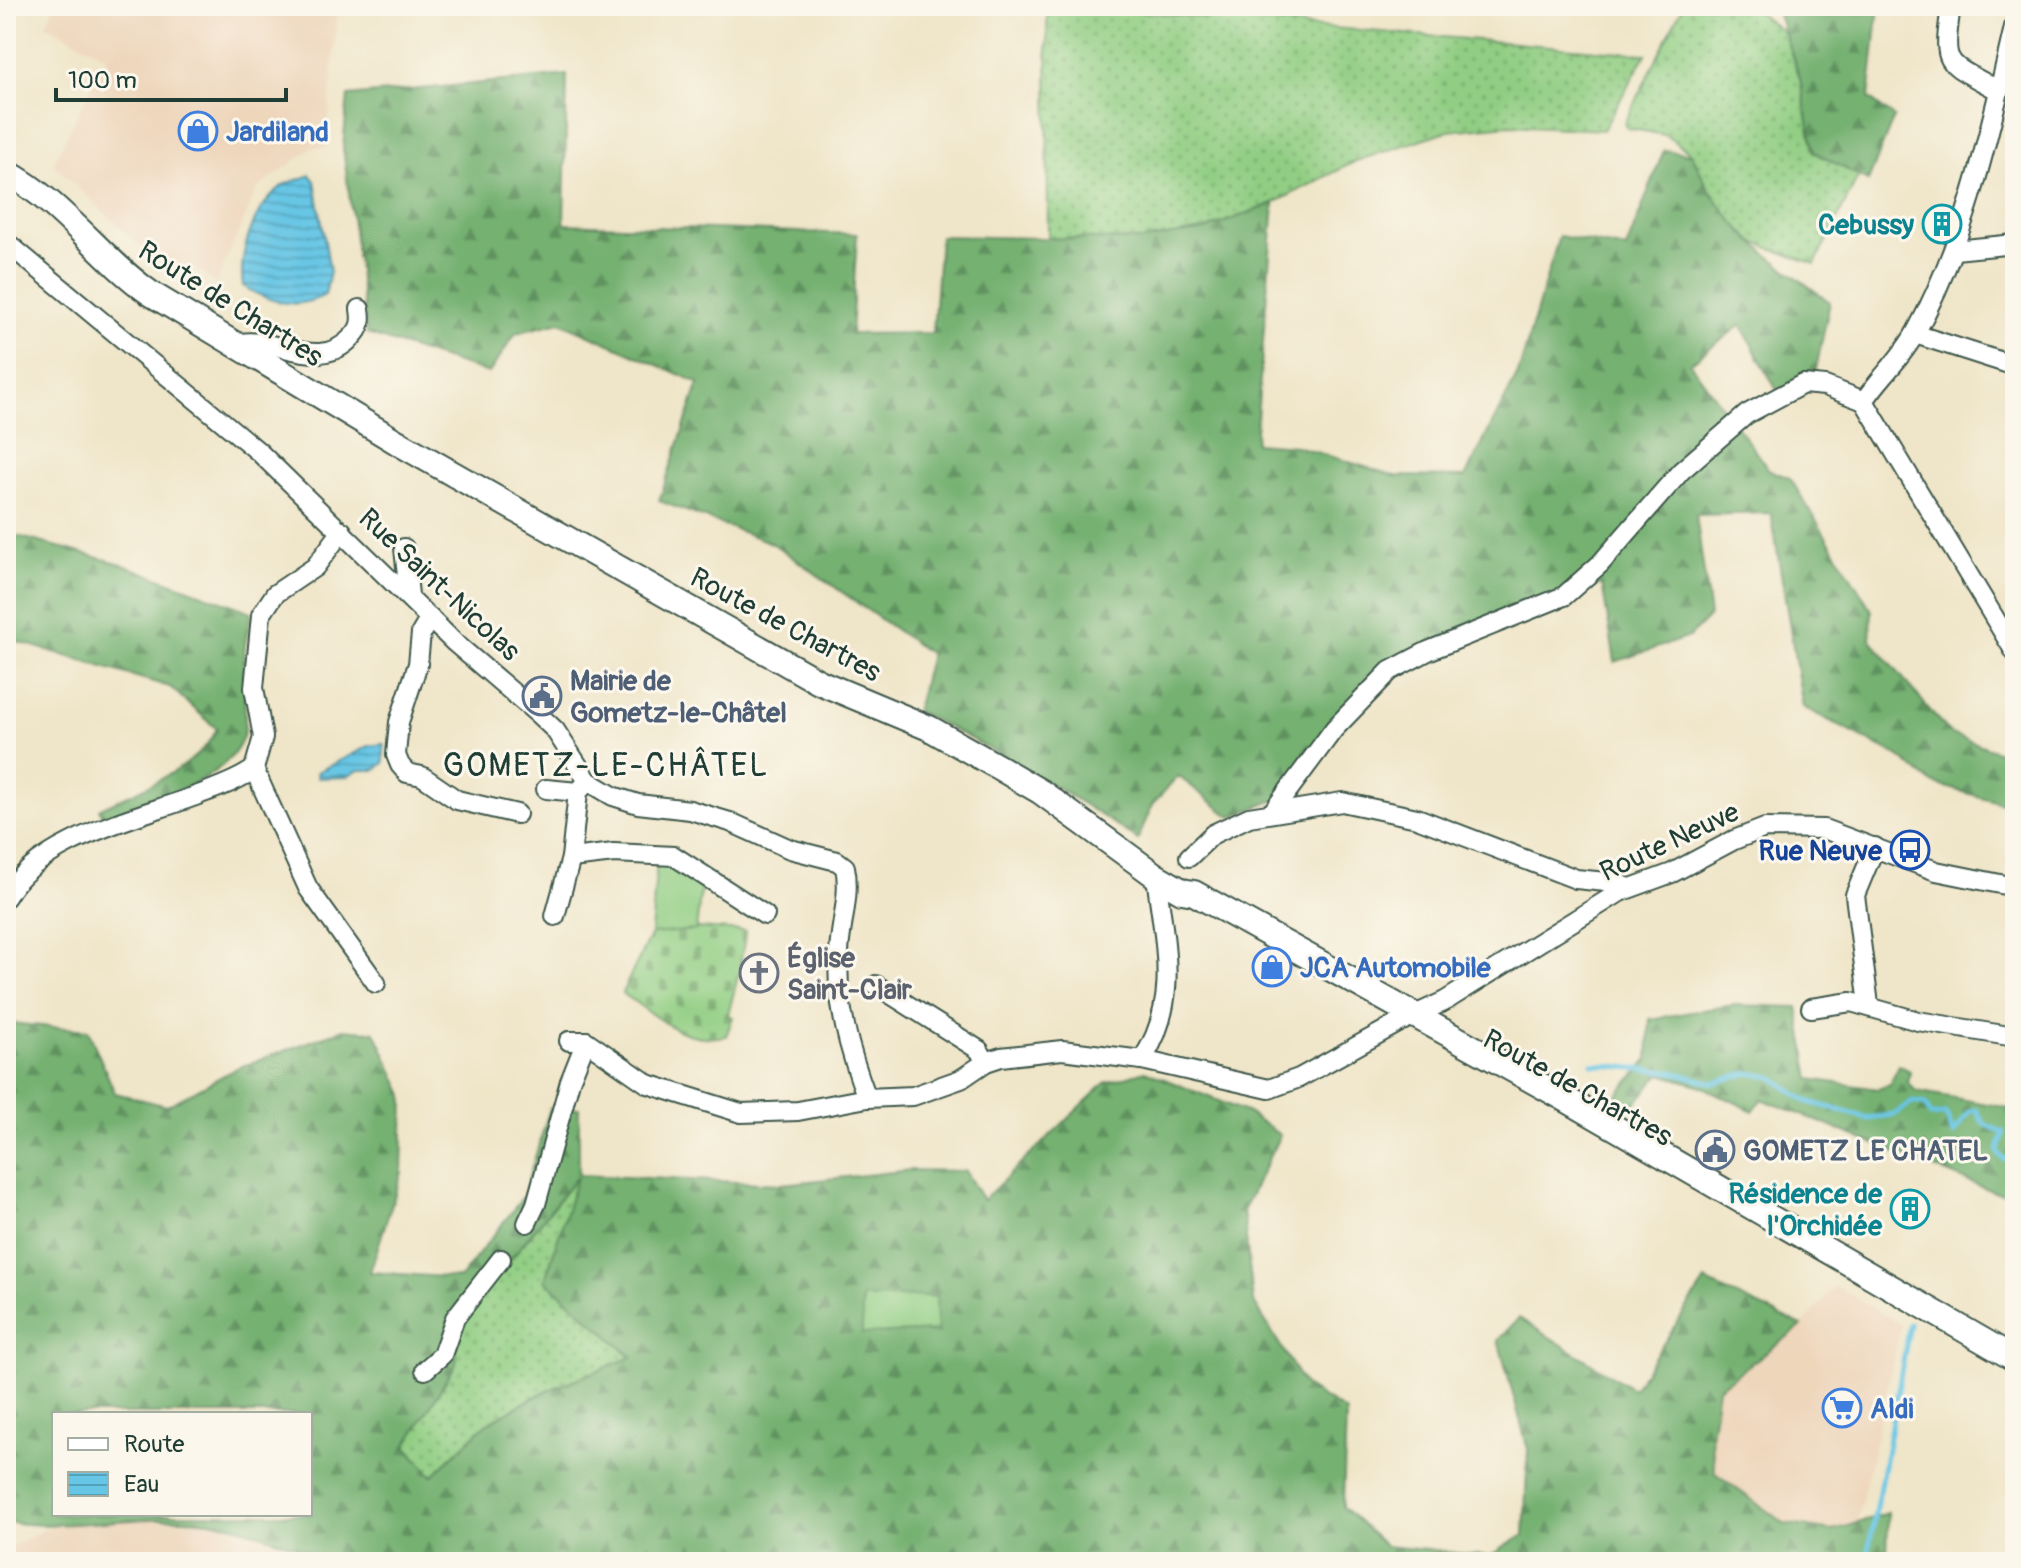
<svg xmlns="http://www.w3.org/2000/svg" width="2021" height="1568" viewBox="0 0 2021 1568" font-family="Pangolin,sans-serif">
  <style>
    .built { fill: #eed6bb }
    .grass { fill: url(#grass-dots); stroke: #58865c; stroke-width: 2 }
    .forest { fill: url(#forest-firs); stroke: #4a7752; stroke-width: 2; fill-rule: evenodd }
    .cemetery { fill: url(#cemetery-stones); stroke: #58865c; stroke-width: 2 }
    .garden { fill: #91ce83; stroke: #58865c; stroke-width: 2 }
    .water { fill: url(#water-rules); stroke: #43828c; stroke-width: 2 }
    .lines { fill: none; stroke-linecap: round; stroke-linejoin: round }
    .stream { stroke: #67c6e5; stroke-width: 5 }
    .minor-casing { stroke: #3e564a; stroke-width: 22 }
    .secondary-casing { stroke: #3e564a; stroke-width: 28 }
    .minor { stroke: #fff; stroke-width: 18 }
    .secondary { stroke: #fff; stroke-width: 24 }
    .labels { text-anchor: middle; stroke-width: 6; stroke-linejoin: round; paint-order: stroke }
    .shop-label { font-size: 28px; font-weight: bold; fill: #366cbe; stroke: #fbf7ec; text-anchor: start }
    .culture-label { font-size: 28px; font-weight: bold; fill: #0d838f; stroke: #fbf7ec; text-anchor: end }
    .street-label { font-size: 28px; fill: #1f3d34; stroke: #fbf7ec }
    .service-label { font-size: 28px; font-weight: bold; fill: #4e5e75; stroke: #fbf7ec; text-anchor: start }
    .transit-label { font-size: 28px; font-weight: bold; fill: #164399; stroke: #fbf7ec; text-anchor: end }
    .worship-label { font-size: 28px; font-weight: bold; fill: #5b616d; stroke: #fbf7ec; text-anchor: start }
    .quarter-label { font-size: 32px; letter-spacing: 2px; fill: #1f3d34; stroke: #fbf7ec }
  </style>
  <defs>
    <pattern id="grass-dots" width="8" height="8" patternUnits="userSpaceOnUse" patternTransform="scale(2)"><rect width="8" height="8" fill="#91ce83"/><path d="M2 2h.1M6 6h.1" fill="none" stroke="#76a86c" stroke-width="1.8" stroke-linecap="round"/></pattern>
    <pattern id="forest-firs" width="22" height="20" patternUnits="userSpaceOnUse" patternTransform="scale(2)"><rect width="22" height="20" fill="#74b171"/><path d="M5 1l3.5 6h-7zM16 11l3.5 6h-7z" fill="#5f915e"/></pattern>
    <pattern id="cemetery-stones" width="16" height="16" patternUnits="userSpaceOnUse" patternTransform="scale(2)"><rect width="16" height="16" fill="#91ce83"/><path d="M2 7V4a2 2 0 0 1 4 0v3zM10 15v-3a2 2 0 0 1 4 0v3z" fill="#76a86c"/></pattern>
    <pattern id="water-rules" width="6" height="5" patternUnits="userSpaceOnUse" patternTransform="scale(2)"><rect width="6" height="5" fill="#67c6e5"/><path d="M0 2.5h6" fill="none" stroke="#54a2ba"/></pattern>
  </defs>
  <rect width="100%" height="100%" fill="#fbf7ec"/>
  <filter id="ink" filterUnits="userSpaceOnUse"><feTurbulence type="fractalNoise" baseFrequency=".0125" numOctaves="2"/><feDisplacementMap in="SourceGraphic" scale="16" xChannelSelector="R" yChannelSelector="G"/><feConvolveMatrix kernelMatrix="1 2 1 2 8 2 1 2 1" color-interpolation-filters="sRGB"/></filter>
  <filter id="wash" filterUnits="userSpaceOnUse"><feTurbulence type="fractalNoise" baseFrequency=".006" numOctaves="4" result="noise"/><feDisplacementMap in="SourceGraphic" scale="32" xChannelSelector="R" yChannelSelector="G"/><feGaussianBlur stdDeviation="1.8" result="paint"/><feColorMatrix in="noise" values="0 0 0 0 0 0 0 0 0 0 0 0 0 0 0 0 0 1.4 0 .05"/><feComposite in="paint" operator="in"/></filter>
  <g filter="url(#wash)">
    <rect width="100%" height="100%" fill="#efe5c8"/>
    <!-- built -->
    <g class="built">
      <path d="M54 6H338L326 148H312L258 188 216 283 198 270 154 259 53 164 107 57 46 25Z"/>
      <path d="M1835 1286 1901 1325 1857 1523 1832 1531 1784 1523 1715 1473 1711 1436 1718 1388 1802 1326Z"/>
      <path d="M116 1519 221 1523 294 1545 290 1562H6V1550L46 1528Z"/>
    </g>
    <!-- grass -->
    <g class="grass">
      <path d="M1047 6H1069L1646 54 1603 130 1509 125 1447 131 1356 161 1274 203 1204 230 1142 240 1048 239Z"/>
      <path d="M1683 6H1749L1783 32 1800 78 1814 152 1859 175 1815 264 1747 240 1711 195 1692 154 1665 135 1627 128 1624 124Z"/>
      <path d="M578 1175 633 1357 544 1392 486 1424 432 1476 406 1446 458 1316 506 1265Z"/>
    </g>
    <!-- forest -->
    <g class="forest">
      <path d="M1775 6H1879L1869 98 1894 117 1868 181 1814 152 1800 78Z"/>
      <path d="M567 75 564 224 857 234 851 334 933 333 940 236 1142 240 1204 230 1274 203 1255 443 1296 446 1395 476 1465 477 1518 374 1559 236 1626 249 1664 150 1692 154C1722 228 1769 256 1830 302L1813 384 1780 396 1741 325 1690 363 1769 470 1790 478 1872 611 1870 639 1949 733 2015 758V807L1932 783 1898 756 1803 707 1771 513 1696 515 1710 616 1689 637 1615 662 1602 584 1499 616 1388 668 1278 799 1231 817 1178 776 1152 805 1138 840C1066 791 994 749 916 711L930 654 772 543 659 501 699 383 560 322 516 333 489 373 367 334 343 147 348 96Z"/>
      <path d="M6 533 118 563 252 612C239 656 245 679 245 723 245 779 148 801 104 818L99 809C138 789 197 770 217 729L170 687 6 638Z"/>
      <path d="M1733 1005 1798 1007 1810 1079 1878 1089 1889 1085 1899 1065 1910 1071 1908 1083 1916 1091 2015 1109V1194L1997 1193 1762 1099 1753 1111 1699 1085 1660 1074 1615 1127 1598 1116 1648 1060 1650 1019Z"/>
      <path d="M6 1023 88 1030 115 1093 167 1106 237 1068 344 1029 375 1032 404 1095 402 1172 370 1272 460 1278 523 1197 550 1108H579V1175L782 1184 911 1170 965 1171 983 1200 1105 1083 1145 1071 1248 1113 1280 1135 1243 1211 1253 1301 1305 1386 1346 1412 1343 1507 1385 1546 1489 1556 1524 1535 1528 1449 1498 1340 1519 1318 1633 1389 1705 1281 1802 1326 1718 1388 1711 1436 1715 1473 1784 1523 1832 1531 1888 1513 1887 1562H339C301 1550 261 1531 221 1523 150 1510 77 1532 6 1522ZM577 1177 545 1280 632 1357 544 1392 486 1424 432 1476 406 1446 456 1364 458 1316 506 1265ZM54 1414H310V1514H54Z"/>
    </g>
    <!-- cemetery -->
    <path class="cemetery" d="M696 928 745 931V935L740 967 743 971 738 976 728 1015 733 1017 726 1036C681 1044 657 1016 622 993L651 934Z"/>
    <!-- garden -->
    <g class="garden">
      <path d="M657 858 702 879 696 930 651 934Z"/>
      <path d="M936 1296 937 1331 862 1334V1298Z"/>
    </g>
    <!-- water -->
    <g class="water">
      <path d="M310 175 315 181 330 272 325 295C297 311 268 302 243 286 238 253 254 208 281 187 289 181 301 180 310 175Z"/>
      <path d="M384 744V763L375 770H359L347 777 318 778 317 772 369 746Z"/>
    </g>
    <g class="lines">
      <!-- stream -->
      <g class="stream">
        <path d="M1592 1064 1672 1072 1713 1083 1748 1073 1772 1077 1806 1101 1870 1119 1895 1114 1913 1102 1925 1104 1931 1116 1946 1114 1953 1134 1970 1111 1976 1110 1984 1124 2003 1132C2004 1144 1991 1149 2004 1159L2015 1158"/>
        <path d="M1866 1562 1910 1324"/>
      </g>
    </g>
  </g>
  <g filter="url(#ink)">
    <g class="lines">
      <defs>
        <g id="minor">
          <path d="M1951 6C1942 70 1945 60 1999 91"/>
          <path d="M6 242 259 452 455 643 539 715 555 730 588 781 613 796 638 804 690 810 730 822 790 849 837 861 845 867C851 895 840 925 839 953 835 1002 850 1053 867 1098"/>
          <path d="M1955 250 2015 244"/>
          <path d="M1915 334 2015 366"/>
          <path d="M236 344C274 334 319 374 352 337 361 328 362 321 360 309"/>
          <path d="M1864 401C1880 377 1902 358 1916 332 1968 236 1990 129 2015 23"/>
          <path d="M1864 401 2015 652"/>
          <path d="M404 548 409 595"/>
          <path d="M430 618 421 633 418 664 399 722 396 755 400 765 407 773 422 776 457 800 517 814"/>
          <path d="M254 769 308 888 376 983"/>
          <path d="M546 789 578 792"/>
          <path d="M1273 811 1334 729 1390 671 1428 651 1564 596 1600 564 1681 471 1747 414 1803 384 1825 386 1864 401"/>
          <path d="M1189 857 1213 834 1249 817 1342 802 1417 818 1576 879 1616 883 1629 888"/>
          <path d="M571 858 614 853 674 856 765 915"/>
          <path d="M6 897C38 839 140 817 198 795 216 788 238 781 254 769L263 737 254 688 261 615 275 594 315 567 342 531"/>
          <path d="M555 916 571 858 578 792 588 781"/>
          <path d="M876 985 979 1050 986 1062"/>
          <path d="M1869 1005 1855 895 1875 847"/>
          <path d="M1811 1008 1851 1002 1918 1021 2015 1037"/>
          <path d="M569 1041H586L648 1084 741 1113 798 1111 867 1098 913 1096 961 1079 986 1062 1001 1057 1062 1050 1142 1060 1269 1089 1299 1078 1402 1021 1445 1001 1620 892 1672 873 1734 840 1765 828 1824 829 1936 871 2015 887"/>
          <path d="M1142 1060C1181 1001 1164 942 1156 876"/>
          <path d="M527 1223 536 1204 570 1081 586 1041"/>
          <path d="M425 1370 442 1355 455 1318 501 1259"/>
        </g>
        <path id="secondary" d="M6 172C62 202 98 256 150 293L397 442 819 682 929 728 1000 768 1041 792 1156 876 1182 891 1194 893 1562 1097 2015 1359"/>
      </defs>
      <!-- minor casing -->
      <use href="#minor" class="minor-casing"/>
      <!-- secondary casing -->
      <use href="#secondary" class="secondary-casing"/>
      <!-- minor -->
      <use href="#minor" class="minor"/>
      <!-- secondary -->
      <use href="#secondary" class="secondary"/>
    </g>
  </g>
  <!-- icons -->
  <defs>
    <symbol id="shop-ring" viewBox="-11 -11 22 22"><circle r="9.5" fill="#fbf7ec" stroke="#3f7fe0" stroke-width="1.5"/><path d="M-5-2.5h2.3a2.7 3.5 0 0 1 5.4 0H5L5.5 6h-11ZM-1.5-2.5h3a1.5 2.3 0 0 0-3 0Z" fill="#3f7fe0"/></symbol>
    <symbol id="building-ring" viewBox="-11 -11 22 22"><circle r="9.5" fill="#fbf7ec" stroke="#0f9aa8" stroke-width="1.5"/><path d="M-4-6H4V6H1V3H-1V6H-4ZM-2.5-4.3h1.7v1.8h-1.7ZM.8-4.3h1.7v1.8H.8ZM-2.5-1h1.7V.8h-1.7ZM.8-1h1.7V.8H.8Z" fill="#0f9aa8"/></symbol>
    <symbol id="civic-ring" viewBox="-11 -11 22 22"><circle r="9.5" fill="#fbf7ec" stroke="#5c6f8a" stroke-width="1.5"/><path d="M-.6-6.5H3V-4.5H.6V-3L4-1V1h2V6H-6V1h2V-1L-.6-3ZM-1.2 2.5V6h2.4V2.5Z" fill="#5c6f8a"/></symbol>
    <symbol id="bus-ring" viewBox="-11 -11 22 22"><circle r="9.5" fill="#fbf7ec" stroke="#1a4fb4" stroke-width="1.5"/><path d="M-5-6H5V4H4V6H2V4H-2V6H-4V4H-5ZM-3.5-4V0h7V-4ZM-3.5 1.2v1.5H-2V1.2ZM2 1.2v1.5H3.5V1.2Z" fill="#1a4fb4"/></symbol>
    <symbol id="church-ring" viewBox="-11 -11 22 22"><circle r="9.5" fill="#fbf7ec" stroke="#6b7280" stroke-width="1.5"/><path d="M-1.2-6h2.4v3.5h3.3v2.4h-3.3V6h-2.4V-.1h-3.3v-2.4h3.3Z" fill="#6b7280"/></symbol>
    <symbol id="supermarket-ring" viewBox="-11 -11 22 22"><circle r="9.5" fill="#fbf7ec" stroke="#3f7fe0" stroke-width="1.5"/><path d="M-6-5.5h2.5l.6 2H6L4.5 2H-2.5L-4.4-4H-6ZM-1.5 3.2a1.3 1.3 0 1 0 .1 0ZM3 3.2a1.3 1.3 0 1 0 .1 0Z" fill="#3f7fe0"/></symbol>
  </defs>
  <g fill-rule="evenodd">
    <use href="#shop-ring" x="176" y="109" width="44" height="44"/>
    <use href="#building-ring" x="1920" y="202" width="44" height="44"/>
    <use href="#civic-ring" x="520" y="674" width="44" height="44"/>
    <use href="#bus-ring" x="1888" y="828" width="44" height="44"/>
    <use href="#shop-ring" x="1250" y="945" width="44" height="44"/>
    <use href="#church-ring" x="737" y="951" width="44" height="44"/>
    <use href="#civic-ring" x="1693" y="1128" width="44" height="44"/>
    <use href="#building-ring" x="1888" y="1187" width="44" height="44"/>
    <use href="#supermarket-ring" x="1820" y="1386" width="44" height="44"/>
  </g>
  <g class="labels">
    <!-- shop labels -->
    <g class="shop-label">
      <text x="226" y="141">Jardiland</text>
      <text x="1300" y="977">JCA Automobile</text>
      <text x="1870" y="1418">Aldi</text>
    </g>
    <!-- culture labels -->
    <g class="culture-label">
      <text x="1914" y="234">Cebussy</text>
      <text x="1882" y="1203">Résidence de<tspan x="1882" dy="32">l'Orchidée</tspan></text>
    </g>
    <!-- street labels -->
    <g class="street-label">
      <text transform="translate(231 303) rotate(32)" y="10">Route de Chartres</text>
      <text transform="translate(440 584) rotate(43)" y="10">Rue Saint-Nicolas</text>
      <text transform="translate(786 624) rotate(28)" y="10">Route de Chartres</text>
      <text transform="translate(1669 841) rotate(-25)" y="10">Route Neuve</text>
      <text transform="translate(1578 1087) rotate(29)" y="10">Route de Chartres</text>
    </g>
    <!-- service labels -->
    <g class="service-label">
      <text x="570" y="690">Mairie de<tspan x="570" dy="32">Gometz-le-Châtel</tspan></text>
      <text x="1743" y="1160">GOMETZ LE CHATEL</text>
    </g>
    <!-- transit labels -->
    <g class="transit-label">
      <text x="1882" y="860">Rue Neuve</text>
    </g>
    <!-- worship labels -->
    <g class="worship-label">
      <text x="787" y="967">Église<tspan x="787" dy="32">Saint-Clair</tspan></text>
    </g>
    <!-- quarter labels -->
    <g class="quarter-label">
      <text x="606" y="776">GOMETZ-LE-CHÂTEL</text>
    </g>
  </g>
  <!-- margin -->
  <rect width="2021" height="1568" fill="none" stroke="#fbf7ec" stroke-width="32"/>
  <!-- legend -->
  <rect x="52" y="1412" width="260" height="104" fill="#fbf7ec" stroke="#a3ada2" stroke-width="2"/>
  <rect x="68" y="1438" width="40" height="12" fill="#ffffff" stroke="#a3ada2" stroke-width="2"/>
  <text x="124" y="1452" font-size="24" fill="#1f3d34">Route</text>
  <rect x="68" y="1472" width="40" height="24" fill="url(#water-rules)" stroke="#a3ada2" stroke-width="2"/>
  <text x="124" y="1492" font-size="24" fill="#1f3d34">Eau</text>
  <!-- scale -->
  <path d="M56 88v12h230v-12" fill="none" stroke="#1f3d34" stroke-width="4"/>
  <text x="68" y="88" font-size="24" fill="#1f3d34" stroke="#fbf7ec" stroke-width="6" paint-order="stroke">100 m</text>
</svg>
